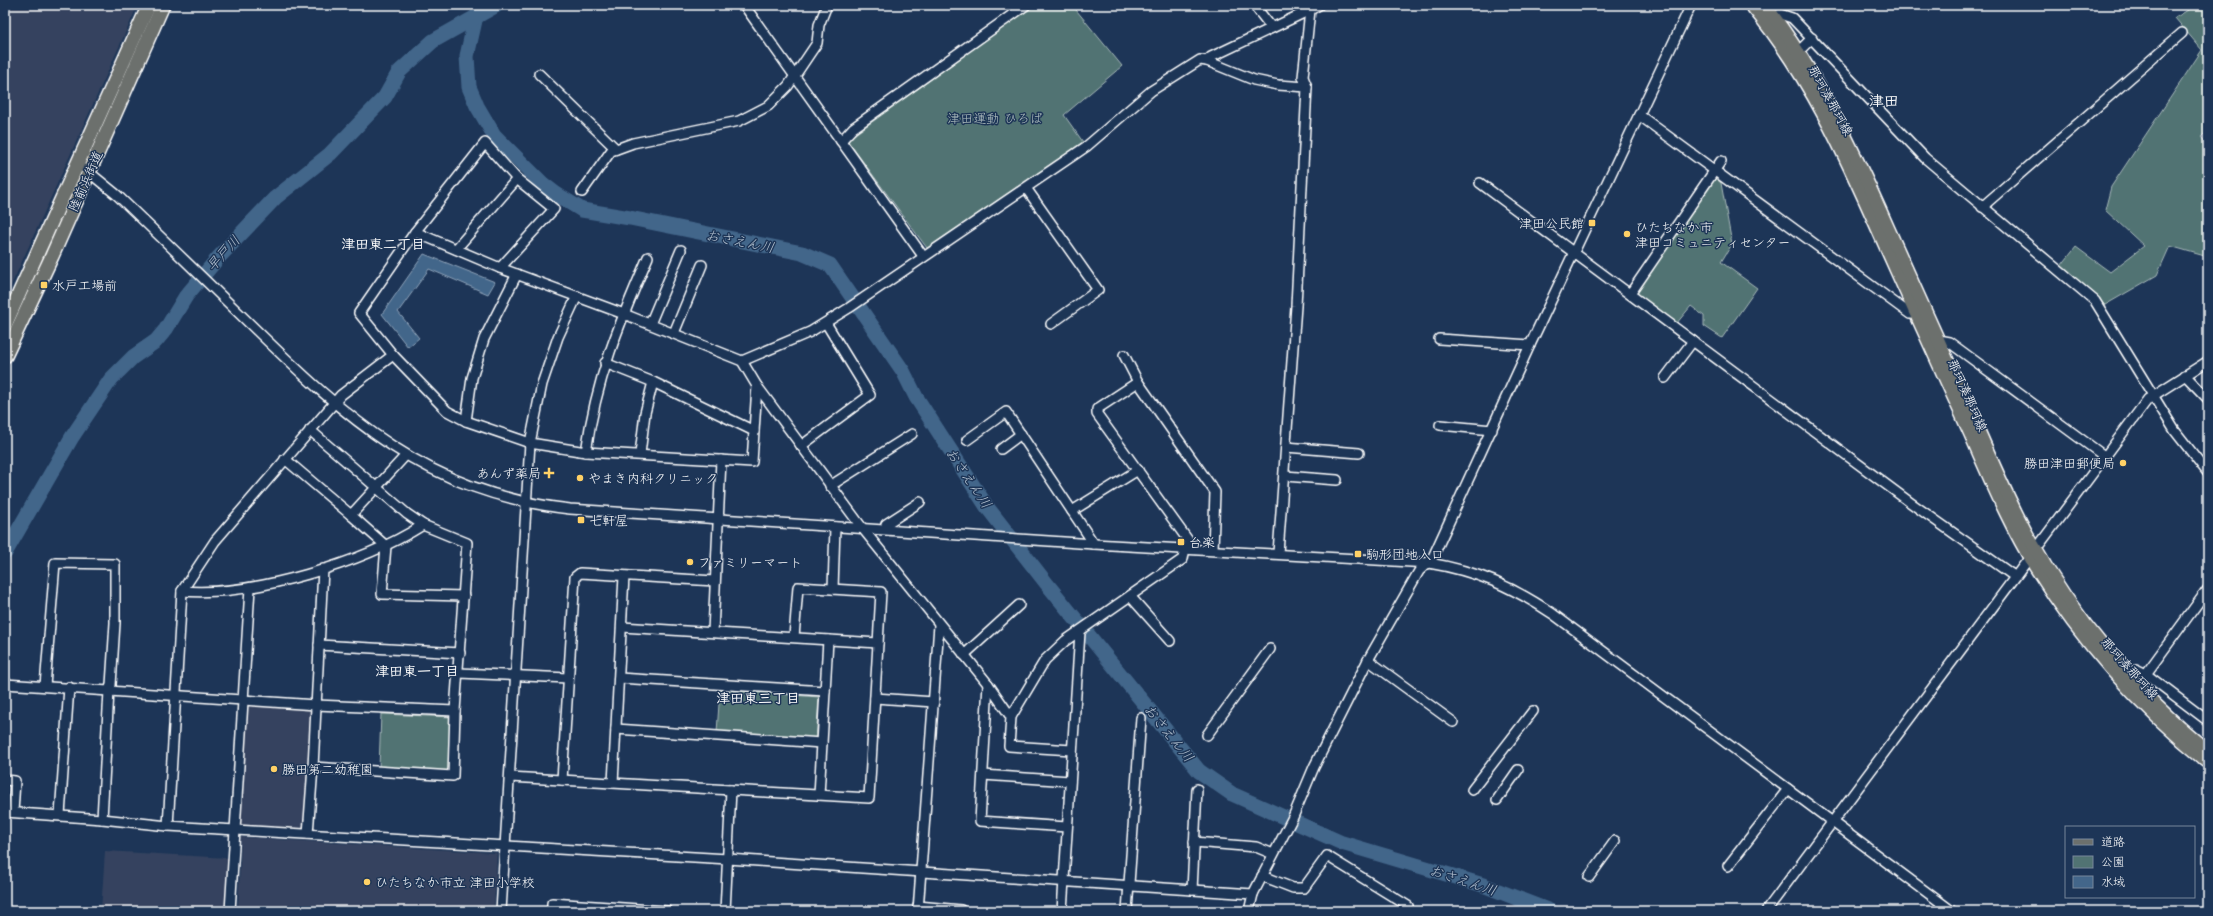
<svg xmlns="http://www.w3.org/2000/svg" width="2213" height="916" viewBox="0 0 2213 916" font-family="'Comic Neue','Klee One',sans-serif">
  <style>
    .built { fill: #34435f }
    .green { fill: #517373; stroke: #a8b9b9 }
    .water { fill: #43668a; stroke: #8ea3b9 }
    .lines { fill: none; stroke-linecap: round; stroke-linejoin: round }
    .river { stroke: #43668a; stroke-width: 15 }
    .minor-casing { stroke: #fff; stroke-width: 12 }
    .major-casing { stroke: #fff; stroke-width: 15 }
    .highway-casing { stroke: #fff; stroke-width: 16 }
    .minor { stroke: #1d3557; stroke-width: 9 }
    .major { stroke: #6c706d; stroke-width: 12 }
    .highway { stroke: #6c706d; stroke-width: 13 }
    .poi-dot { fill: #ffd166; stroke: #1d3557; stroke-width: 1.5 }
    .labels { text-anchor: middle; stroke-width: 3; stroke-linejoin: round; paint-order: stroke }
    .street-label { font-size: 13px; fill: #fff; stroke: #1d3557 }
    .park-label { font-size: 13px; fill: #b1c0c0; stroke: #1d3557 }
    .poi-label { font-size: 13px; fill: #fff; stroke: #1d3557; text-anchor: start }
    .water-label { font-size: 14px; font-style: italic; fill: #b4c2d0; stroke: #1d3557 }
    .neighbourhood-label { font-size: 14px; font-weight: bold; fill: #fff; stroke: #1d3557 }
    .quarter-label { font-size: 15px; font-weight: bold; fill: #fff; stroke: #1d3557 }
  </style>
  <rect width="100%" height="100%" fill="#1d3557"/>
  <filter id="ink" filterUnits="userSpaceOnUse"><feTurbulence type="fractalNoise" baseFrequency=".025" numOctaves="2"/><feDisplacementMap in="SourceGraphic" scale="8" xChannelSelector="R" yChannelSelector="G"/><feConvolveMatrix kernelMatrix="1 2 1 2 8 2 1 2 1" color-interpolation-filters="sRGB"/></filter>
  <g filter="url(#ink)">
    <!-- built -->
    <g class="built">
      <path d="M5 5H138L5 299Z"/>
      <path d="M245 704 311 710 304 831 237 828Z"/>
      <path d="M241 837 497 853 494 911H238Z"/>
      <path d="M105 851 229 858 226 911H101Z"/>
    </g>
    <!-- green -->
    <g class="green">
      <path d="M1034 5H1072L1122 66 1064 115 1083 142 927 248 847 140Z"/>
      <path d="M2196 5H2208V130L2201 137 2208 145V257L2170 246 2157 275 2105 305 2061 266 2076 247 2110 272 2144 246 2105 210 2111 187 2202 50 2175 18Z"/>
      <path d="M1713 176 1721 183 1732 244 1721 262 1757 288 1722 338 1704 326V316L1691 306 1676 324 1633 295Z"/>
      <path d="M720 690 819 697 816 739 717 732Z"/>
      <path d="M381 714 451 717 450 773 379 768Z"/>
    </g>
    <!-- water -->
    <path class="water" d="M424 254 495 282 488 294 429 269 398 312 419 338 408 347 382 314Z"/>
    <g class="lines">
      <!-- river -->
      <g class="river">
        <path d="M476 16 467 56 469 87 477 106 494 135 543 184 556 194 582 210 630 218 802 253 830 265 903 371 916 397 987 507 1047 584 1199 771 1232 794 1342 843 1483 885 1550 911"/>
        <path d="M5 553 72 437 111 379 133 357 156 341 166 329 186 296 218 258 275 198 330 154 385 97 399 72 433 41 497 5"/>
      </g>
      <defs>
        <g id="minor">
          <path d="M744 5 923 256"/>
          <path d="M1254 5 1272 28"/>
          <path d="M1774 16 1780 14 1792 18 1925 158 2095 301 2175 431 2208 473"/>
          <path d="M1799 51 1812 38"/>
          <path d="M1207 61 1211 57 1310 10 1309 5"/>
          <path d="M539 74 616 149"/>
          <path d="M1307 87 1303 77 1310 10 1319 5"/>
          <path d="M1639 115 1910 314 1916 313"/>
          <path d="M841 141 853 128 1026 5"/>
          <path d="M85 169 117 195C161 237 204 279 248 322 347 419 426 493 570 509L1094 544 1429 563C1477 571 1513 587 1553 614L1952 911"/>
          <path d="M1480 183 1911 503 2014 576"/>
          <path d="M1026 188 1098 290 1051 324"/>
          <path d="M582 192 611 151 633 143 739 121 768 106 788 86 817 43 819 25 827 5"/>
          <path d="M1982 207 2182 33"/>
          <path d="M415 232 500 268 624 314 742 361 757 386 863 529 988 684 1011 717"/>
          <path d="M456 249 517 179"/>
          <path d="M500 268 554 209 517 179 485 143 415 232 359 313 393 355 447 411 466 421 530 443 586 452 752 462 757 386"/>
          <path d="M1630 294 1721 161"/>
          <path d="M650 324 681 250"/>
          <path d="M674 333 702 265"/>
          <path d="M1439 339 1530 345"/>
          <path d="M1938 340 1949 342 2104 456"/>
          <path d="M1124 355 1138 382 1215 492 1213 549"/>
          <path d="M742 361 810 332 849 308 1087 146 1151 91 1200 60 1207 61 1254 80 1278 85 1307 87 1296 306 1278 553"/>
          <path d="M605 363 653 382 754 431"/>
          <path d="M2185 375 2208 399"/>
          <path d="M1665 378 1693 341"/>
          <path d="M1138 382 1097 409V414L1190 543 1192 549"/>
          <path d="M466 421 472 378 484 339 517 274"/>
          <path d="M1440 425 1492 430"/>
          <path d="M310 430 407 514 423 525 467 543 455 711 453 776 313 767"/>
          <path d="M967 440 1006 412 1094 544"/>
          <path d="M801 446 870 395 826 323"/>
          <path d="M1286 447 1359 453"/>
          <path d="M1001 449 1021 434"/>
          <path d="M586 452C596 379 619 324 648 257"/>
          <path d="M640 454 645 413 653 382"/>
          <path d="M285 459 351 515 406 455"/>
          <path d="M1285 476 1337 480"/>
          <path d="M830 486 912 434"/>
          <path d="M1072 511 1138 470"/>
          <path d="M351 515 386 546 382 594 464 596"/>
          <path d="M885 529 886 524 920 502"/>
          <path d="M833 589 835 527"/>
          <path d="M182 591C253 597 363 563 423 525"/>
          <path d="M1130 596 1170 641"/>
          <path d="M622 627 878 643"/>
          <path d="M713 632 721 460"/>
          <path d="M319 645 460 653"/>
          <path d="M964 655 1019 605"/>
          <path d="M1368 660 1453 722"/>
          <path d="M459 673 568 678"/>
          <path d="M2146 674 2208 589"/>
          <path d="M2129 675 2136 669 2146 674 2208 721"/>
          <path d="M619 678 825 691"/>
          <path d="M5 684 316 705 455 711"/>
          <path d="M988 684 980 821 1067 827"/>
          <path d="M45 686 55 563 115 564V623L111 685 109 691 102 819"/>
          <path d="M875 698 934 702"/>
          <path d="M616 729 822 743"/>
          <path d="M1207 735 1270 649"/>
          <path d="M1072 750 1009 746 1011 717 1045 660 1065 641 1183 559 1185 548"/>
          <path d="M983 775 1070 781"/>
          <path d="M510 777 869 798 881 592 798 587 794 637"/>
          <path d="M5 780 15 781 13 812"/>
          <path d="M562 780 575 577 580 573 715 581"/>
          <path d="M613 783 624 576"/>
          <path d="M1472 790 1533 711"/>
          <path d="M819 795 828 640"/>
          <path d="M1497 800 1518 770"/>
          <path d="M5 812 102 819 168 826 728 859 1253 894"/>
          <path d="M60 815 69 687"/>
          <path d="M168 826 182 591 215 541 341 395 393 355"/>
          <path d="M308 834 313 767 323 569"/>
          <path d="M1194 842 1256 847 1273 854"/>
          <path d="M1728 866 1788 789"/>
          <path d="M1262 876 1293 888H1304L1327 856 1408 906"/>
          <path d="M1589 877 1615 841"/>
          <path d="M1192 890 1197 789"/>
          <path d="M918 906 961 910"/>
          <path d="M230 911 250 588"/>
          <path d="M501 911 530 443 542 384 558 337 577 296"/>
          <path d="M552 911V903L667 911"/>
          <path d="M725 911 731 790"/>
          <path d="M918 911 939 625"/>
          <path d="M1062 911 1080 632"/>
          <path d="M1127 911 1141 718"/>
          <path d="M1249 911 1253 894 1293 817 1314 767 1368 660 1419 571 1432 559 1530 345 1691 5"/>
          <path d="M1766 911 2148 399 2208 361"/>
        </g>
        <g id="major">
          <path d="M1751 5C1812 79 1846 157 1884 243 1912 306 1941 369 1969 431 1990 478 2009 525 2036 568 2082 642 2141 708 2208 762"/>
          <path d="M1765 5C1818 73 1853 149 1888 228 1914 287 1941 345 1967 404 1986 448 2005 494 2028 536 2073 617 2135 693 2208 751"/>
        </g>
        <g id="highway">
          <path d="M5 325 149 5"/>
          <path d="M5 356 52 256 163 5"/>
        </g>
      </defs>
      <!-- minor casing -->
      <use href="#minor" class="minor-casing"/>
      <!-- major casing -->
      <use href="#major" class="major-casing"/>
      <!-- highway casing -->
      <use href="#highway" class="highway-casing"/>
      <!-- minor -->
      <use href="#minor" class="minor"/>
      <!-- major -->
      <use href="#major" class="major"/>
      <!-- highway -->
      <use href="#highway" class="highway"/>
    </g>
  </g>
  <!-- markers -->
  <g class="poi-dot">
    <rect x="1588" y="219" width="8" height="8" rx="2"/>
    <circle cx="1627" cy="234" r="4"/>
    <rect x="40" y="281" width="8" height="8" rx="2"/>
    <circle cx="2123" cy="463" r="4"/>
    <path d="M547 467h4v4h4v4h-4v4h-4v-4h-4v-4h4z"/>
    <circle cx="580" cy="478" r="4"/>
    <rect x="577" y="516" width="8" height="8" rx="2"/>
    <rect x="1177" y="538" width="8" height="8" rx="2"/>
    <rect x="1354" y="550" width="8" height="8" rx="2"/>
    <circle cx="690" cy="562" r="4"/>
    <circle cx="274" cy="769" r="4"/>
    <circle cx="367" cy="882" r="4"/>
  </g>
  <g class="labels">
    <!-- street labels -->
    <g class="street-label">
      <text transform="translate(1831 100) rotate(61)" y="5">那珂湊那珂線</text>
      <text transform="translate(85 181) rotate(-66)" y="5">陸前浜街道</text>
      <text transform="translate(1968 395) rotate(66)" y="5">那珂湊那珂線</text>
      <text transform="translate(2130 668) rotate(48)" y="5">那珂湊那珂線</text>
    </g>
    <!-- park labels -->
    <g class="park-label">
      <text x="995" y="123">津田運動 ひろば</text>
    </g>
    <!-- poi labels -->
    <g class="poi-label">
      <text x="1584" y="228" text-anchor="end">津田公民館</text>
      <text x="1635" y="232">ひたちなか市<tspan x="1635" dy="15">津田コミュニティセンター</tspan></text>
      <text x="52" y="290">水戸工場前</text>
      <text x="2115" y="468" text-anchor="end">勝田津田郵便局</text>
      <text x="541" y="478" text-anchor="end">あんず薬局</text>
      <text x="588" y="483">やまき内科クリニック</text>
      <text x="589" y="525">七軒屋</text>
      <text x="1189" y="547">台楽</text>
      <text x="1366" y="559">駒形団地入口</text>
      <text x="698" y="567">ファミリーマート</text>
      <text x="282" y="774">勝田第二幼稚園</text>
      <text x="375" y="887">ひたちなか市立 津田小学校</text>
    </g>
    <!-- water labels -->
    <g class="water-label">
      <text transform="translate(740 241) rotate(11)" y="5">おさえん川</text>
      <text transform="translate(223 253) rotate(-48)" y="5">早戸川</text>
      <text transform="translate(969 478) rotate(56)" y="5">おさえん川</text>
      <text transform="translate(1169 733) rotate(51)" y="5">おさえん川</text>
      <text transform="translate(1463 880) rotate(18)" y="5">おさえん川</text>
    </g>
    <!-- neighbourhood labels -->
    <g class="neighbourhood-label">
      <text x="383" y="249">津田東二丁目</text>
      <text x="417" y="676">津田東一丁目</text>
      <text x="758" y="703">津田東三丁目</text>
    </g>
    <!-- quarter labels -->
    <g class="quarter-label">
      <text x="1884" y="106">津田</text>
    </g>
  </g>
  <!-- margin -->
  <rect width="2213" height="916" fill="none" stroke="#1d3557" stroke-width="20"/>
  <rect x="10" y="10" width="2193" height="896" fill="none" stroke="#fff" stroke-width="1.5" filter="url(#ink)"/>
  <!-- legend -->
  <rect x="2065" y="826" width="130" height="72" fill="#1d3557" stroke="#77869a"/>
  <rect x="2073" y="839" width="20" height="6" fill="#6c706d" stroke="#77869a"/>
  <text x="2101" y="846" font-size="12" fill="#ffffff">道路</text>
  <rect x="2073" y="856" width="20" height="12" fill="#517373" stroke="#77869a"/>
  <text x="2101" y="866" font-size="12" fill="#ffffff">公園</text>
  <rect x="2073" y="876" width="20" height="12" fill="#43668a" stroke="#77869a"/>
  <text x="2101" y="886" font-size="12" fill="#ffffff">水域</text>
</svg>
